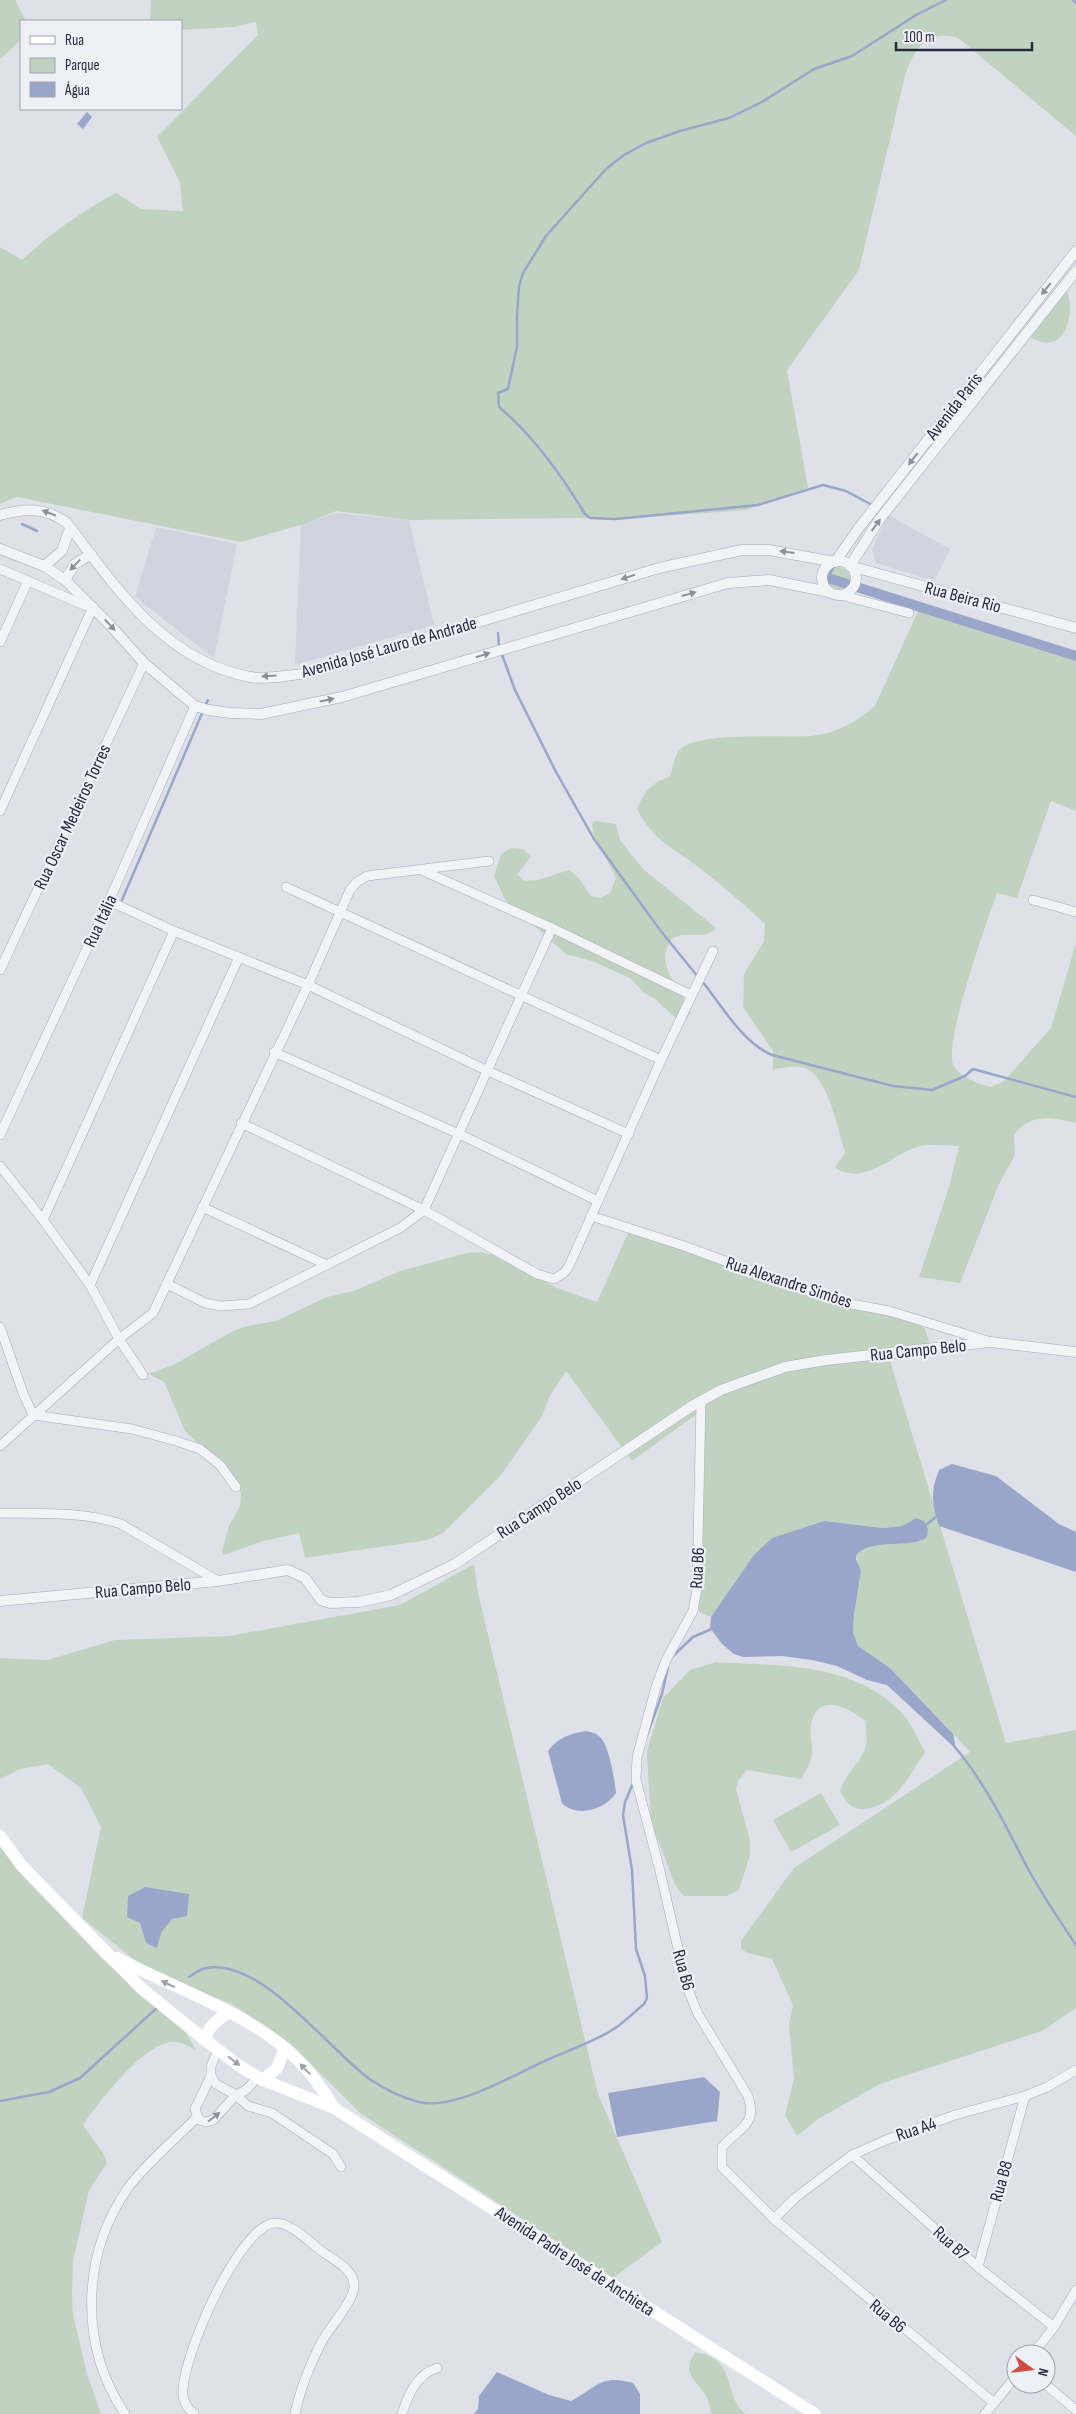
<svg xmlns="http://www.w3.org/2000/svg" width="1076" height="2414" viewBox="0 0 1076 2414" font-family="'Sofia Sans Condensed',sans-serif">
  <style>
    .built { fill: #d1d3de }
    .green { fill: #c1d3c0 }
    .water { fill: #9aa6c9 }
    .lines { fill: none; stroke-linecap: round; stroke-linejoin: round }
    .stream { stroke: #9aa6c9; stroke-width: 2.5 }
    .canal { stroke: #9aa6c9; stroke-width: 10 }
    .minor-casing { stroke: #a8aab6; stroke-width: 10 }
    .tertiary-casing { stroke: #a8aab6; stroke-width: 11 }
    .minor { stroke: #f2f3f7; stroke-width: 9 }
    .tertiary { stroke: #f2f3f7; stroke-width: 10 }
    .secondary { stroke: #fff; stroke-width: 12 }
    .oneway { fill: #8d8f9c }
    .oneway2 { fill: #9ea0a9 }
    .labels { text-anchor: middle; stroke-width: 4.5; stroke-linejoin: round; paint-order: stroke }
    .street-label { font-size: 18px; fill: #282b40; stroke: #eff0f6 }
  </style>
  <rect width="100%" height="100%" fill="#dfe1e9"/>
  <!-- built -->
  <g class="built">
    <path d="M336 513 409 520 434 625 295 665 301 524Z"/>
    <path d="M888 515 950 549 934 581 876 563 872 549Z"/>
    <path d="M156 527 237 544 214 658 135 597Z"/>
  </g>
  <!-- green -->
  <g class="green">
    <path d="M0 0H15L26 21H21V40L0 59Z"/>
    <path d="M151 0H1076V136L958 38C927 29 914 49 905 76L859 270 787 370 808 488 746 510 650 517 410 520 336 511 304 524 241 542 17 497 0 504V247L22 260C51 233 81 212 116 193L141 209 183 211 180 183 157 137 258 35 256 22 234 27 181 30V21H150Z"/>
    <path d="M1067 290C1076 316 1064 359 1029 336Z"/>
    <circle cx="838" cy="579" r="12"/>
    <path d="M919 609 980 631 1076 661V811L1051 801 1017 898 997 893C987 922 944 1041 953 1064 959 1077 978 1084 991 1087L1004 1081 1051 1028 1076 943V1123C1053 1117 1030 1113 1014 1135L1015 1155 999 1184 960 1283 919 1277 949 1187 959 1146C947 1146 928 1143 917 1147 890 1156 865 1186 835 1168L845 1152C838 1131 828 1076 805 1068 795 1065 782 1068 773 1069V1051L743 1007 744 974 764 941 765 924C743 904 721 884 697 866 670 846 654 841 637 809 646 790 650 784 670 776 673 768 674 757 679 751 692 731 785 738 810 736 835 734 857 722 875 706Z"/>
    <path d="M595 821 616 824 620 840 643 869 716 928C703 942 686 929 672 939 670 941 669 944 668 946 656 971 686 991 690 1014L686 1020 680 1022 655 999 644 993 630 978 592 961 566 954 506 901 494 876 501 854 511 848 523 849 531 857 517 874 524 881 538 880 569 870 577 876 591 896 601 898 610 893 616 878 593 833 592 823Z"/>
    <path d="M629 1231 916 1323 925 1329 929 1342 922 1355 890 1361 1006 1743 1076 1730V2008L1042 2031 880 2084 818 2119 797 2136 785 2115 794 2079 789 2025 793 2005 772 1959 748 1953 741 1949V1941L794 1868 970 1752 890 1668 858 1646 853 1632 855 1603 860 1580 857 1554C871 1540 902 1543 922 1541L916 1518 902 1526 883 1528 824 1521 773 1538 711 1617 699 1612 701 1411 632 1461 566 1371 550 1396 541 1418 500 1476 443 1533 428 1540 305 1558 299 1533 260 1542 224 1555 222 1551 229 1526 240 1506 241 1493 236 1480 185 1431 164 1382 149 1374 175 1364 233 1331 247 1326 276 1321 327 1297 354 1291 400 1271 467 1253 481 1252 493 1255 557 1288 597 1302Z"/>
    <path d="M474 1564 478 1593 598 2094 662 2242 613 2278 360 2113 291 2044 232 2004 151 1973 82 1918 101 1827 81 1788 48 1764 20 1769 0 1779V1658L47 1660 115 1640 229 1636 400 1605Z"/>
    <path d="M716 1662C779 1666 851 1662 899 1710 911 1721 917 1738 925 1752 910 1775 895 1807 864 1809 852 1810 846 1802 840 1792 850 1760 873 1763 865 1721 848 1706 816 1692 811 1726 809 1735 813 1745 812 1754 811 1763 806 1771 801 1779L747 1770 738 1781 736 1789 750 1840V1855L739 1890 727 1896H684L675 1885 653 1827 650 1811 647 1751 663 1698 690 1670Z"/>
    <path d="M821 1793 840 1825 791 1852 773 1820Z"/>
    <path d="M0 1846 25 1878 102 1959 182 2026 196 2050C188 2046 180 2041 171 2042 141 2046 100 2101 83 2125L103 2153 107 2163 89 2190 73 2261 72 2296 73 2314 87 2374 101 2414H0Z"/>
    <path d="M695 2352C739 2360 721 2391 745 2414H712C710 2409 709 2403 707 2398 697 2378 680 2376 695 2352Z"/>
  </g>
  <!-- water -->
  <g class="water">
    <path d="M87 112 92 117 83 129 77 124Z"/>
    <path d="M952 1464 996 1476 1059 1524 1076 1532V1572L939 1526C932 1503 930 1493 939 1470Z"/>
    <path d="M916 1518 924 1521 928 1529 927 1537C910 1550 875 1537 857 1554L856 1559 861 1571 854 1614 853 1632 858 1646 890 1668 953 1734 956 1749 887 1685 867 1680 837 1666 812 1660 782 1656 743 1657 734 1654 722 1644 710 1628 711 1617 754 1555 772 1538 824 1521 883 1528 902 1526Z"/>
    <path d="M586 1731C591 1732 596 1733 600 1737 609 1745 615 1781 616 1793 605 1810 576 1818 562 1803L548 1751C557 1738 571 1733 586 1731Z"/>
    <path d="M145 1887 189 1894 187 1916 172 1919 161 1933 157 1948 146 1943 140 1923 127 1917 128 1896Z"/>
    <path d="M704 2077 720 2092 717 2121 617 2137 608 2093Z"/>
    <path d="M497 2372 549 2395 571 2401C598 2387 600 2374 633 2383L640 2394V2414H474L478 2409 479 2396Z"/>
  </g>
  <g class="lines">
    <!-- stream -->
    <g class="stream">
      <path d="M1073 0 1076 3"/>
      <path d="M872 505 846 491 823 485 758 505 616 519 590 518 585 514C562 476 534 436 499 407L498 393 508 389 517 347V317L519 286 523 273 546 236 606 169 624 155 646 143 680 131 729 118 762 102 814 69 852 56 916 15 946 0"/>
      <path d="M22 524 37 531"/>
      <path d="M828 578 835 564"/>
      <path d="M498 633 499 647"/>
      <path d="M501 652 515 690 556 772 594 839 660 930 698 977"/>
      <path d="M205 706 208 700"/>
      <path d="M122 900 203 711"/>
      <path d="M702 981C721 1005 744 1044 772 1055L893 1086 932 1090 965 1076 973 1069 1076 1097"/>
      <path d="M925 1526 938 1515"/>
      <path d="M672 1657 693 1637 714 1628"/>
      <path d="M647 1735 662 1694 668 1667"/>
      <path d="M954 1746C984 1781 1006 1826 1027 1867 1042 1894 1059 1920 1076 1945"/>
      <path d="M189 1977C194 1974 200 1969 206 1968 262 1957 330 2052 371 2080 386 2090 403 2098 419 2102 454 2111 515 2074 547 2060 567 2051 590 2043 609 2032 622 2025 633 2013 644 2004L647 1998 645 1976 636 1949 632 1870 623 1815 625 1802 634 1781"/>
      <path d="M0 2101 49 2092 80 2078 159 2006"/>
    </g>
    <!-- canal -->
    <path class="canal" d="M828 578 1076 656"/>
    <defs>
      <g id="minor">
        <path d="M0 569 84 605 93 607 0 811"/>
        <path d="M840 595 909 613"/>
        <path d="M0 642 28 581"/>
        <path d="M421 870 552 928 691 995"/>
        <path d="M286 887 661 1060"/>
        <path d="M1033 900 1076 912"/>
        <path d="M109 901 174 931 308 985 488 1071 629 1134"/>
        <path d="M0 970 144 663"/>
        <path d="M274 1052 459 1134 598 1201"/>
        <path d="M241 1123 424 1210 537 1274 554 1279 564 1273 569 1266 661 1060 713 951"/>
        <path d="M0 1135 109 901 195 706"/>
        <path d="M0 1166 43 1220 90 1285 119 1339 143 1375"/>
        <path d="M202 1207 327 1265"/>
        <path d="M591 1216 684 1246 804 1290 841 1302 889 1311 988 1341"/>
        <path d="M43 1220 174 931"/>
        <path d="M167 1284 205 1303 221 1306 249 1304 400 1228 424 1210 552 928"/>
        <path d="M90 1285 239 957"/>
        <path d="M0 1327 23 1393 33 1415 132 1429 176 1441 200 1449 220 1465 236 1487"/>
        <path d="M701 1401 697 1589 693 1611 666 1660 656 1687 637 1757 636 1780 659 1867 687 1987 698 2014 748 2096C758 2125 739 2128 722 2147V2167L774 2219 994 2403"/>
        <path d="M0 1446 119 1339 153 1313 308 985 350 890 357 882 367 876 489 861"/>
        <path d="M0 1513C41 1514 82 1511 121 1524L218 1581"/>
        <path d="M218 2050 211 2066V2076L195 2109 199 2120 206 2122 213 2120 236 2095 246 2090 258 2077"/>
        <path d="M211 2076 216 2084 236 2095 248 2106 272 2113 333 2154 341 2167"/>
        <path d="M852 2155 978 2267 1054 2327"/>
        <path d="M774 2219 795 2198 852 2155 886 2140 955 2115 1025 2096 1047 2087 1076 2070"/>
        <path d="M978 2267 1025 2096"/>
        <path d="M1033 2354 1054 2327 1076 2290"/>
        <path d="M1045 2384 1076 2410"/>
        <path d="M125 2414C79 2346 81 2255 128 2188 147 2162 174 2141 197 2117"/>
        <path d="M194 2414C188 2409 184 2403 183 2395 180 2361 239 2225 275 2223 291 2222 310 2243 323 2252 335 2261 355 2270 354 2287 353 2302 329 2328 321 2343 310 2365 300 2389 295 2414"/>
        <path d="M402 2414C408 2395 417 2374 437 2368"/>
        <path d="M985 2414 1016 2376"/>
      </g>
      <g id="tertiary">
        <path d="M0 515C26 508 45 507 67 523 115 587 165 661 250 677 267 680 287 675 304 674L659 568 742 550H769L835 562"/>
        <path d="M0 549 44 566 65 580 110 625 144 663 195 706 209 710 230 713 261 714 342 697 728 583 769 580 829 592"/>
        <circle cx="839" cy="578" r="17"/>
        <path d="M835 562 858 529 1076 251"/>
        <path d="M44 566 62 551 70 528"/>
        <path d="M850 566 879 520 1076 271"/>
        <path d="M850 566 1076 628"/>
        <path d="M65 580 75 564 91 554"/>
        <path d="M0 1601 218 1581 288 1570 305 1578 321 1600 330 1603 359 1602 391 1595 455 1564 692 1406 721 1390 785 1367 826 1360 990 1342 1076 1352"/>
      </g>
    </defs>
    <!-- minor casing -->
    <use href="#minor" class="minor-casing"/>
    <!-- tertiary casing -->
    <use href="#tertiary" class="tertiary-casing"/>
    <!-- minor -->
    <use href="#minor" class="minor"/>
    <!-- tertiary -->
    <use href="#tertiary" class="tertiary"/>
    <!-- secondary -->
    <g class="secondary">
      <path d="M0 1836 22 1866 141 1988 205 2040 241 2067 263 2080 334 2108 815 2414"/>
      <path d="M117 1958C169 1986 241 2010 286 2049 305 2065 321 2086 334 2108"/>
      <path d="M205 2040C209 2026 216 2020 229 2013"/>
      <path d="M263 2080 277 2068 285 2048"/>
    </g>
  </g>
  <!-- one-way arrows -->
  <defs><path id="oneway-solid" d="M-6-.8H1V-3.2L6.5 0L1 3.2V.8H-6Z" transform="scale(1.25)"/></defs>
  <g class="oneway">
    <use href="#oneway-solid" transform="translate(1046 289) rotate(128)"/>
    <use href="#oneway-solid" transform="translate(913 459) rotate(128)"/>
    <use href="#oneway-solid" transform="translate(49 513) rotate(-159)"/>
    <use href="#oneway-solid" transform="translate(876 525) rotate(-54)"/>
    <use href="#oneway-solid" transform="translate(787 552) rotate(-172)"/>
    <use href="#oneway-solid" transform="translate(75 565) rotate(134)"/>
    <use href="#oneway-solid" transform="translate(628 577) rotate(163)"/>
    <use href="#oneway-solid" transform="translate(689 594) rotate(-16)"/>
    <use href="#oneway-solid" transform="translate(110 625) rotate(47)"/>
    <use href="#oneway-solid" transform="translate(483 655) rotate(-17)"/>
    <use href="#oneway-solid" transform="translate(269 676) rotate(176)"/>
    <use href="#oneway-solid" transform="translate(327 700) rotate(-12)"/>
    <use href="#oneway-solid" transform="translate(214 2117) rotate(-37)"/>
  </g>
  <g class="oneway2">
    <use href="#oneway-solid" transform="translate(168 1984) rotate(-155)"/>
    <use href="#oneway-solid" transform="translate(234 2061) rotate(37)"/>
    <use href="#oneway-solid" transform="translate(305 2069) rotate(-134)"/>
  </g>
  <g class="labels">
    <!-- street labels -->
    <g class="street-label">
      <text transform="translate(954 406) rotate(-52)" y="6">Avenida Paris</text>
      <text transform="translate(963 597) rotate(15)" y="6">Rua Beira Rio</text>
      <text transform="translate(389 647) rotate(-16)" y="6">Avenida José Lauro de Andrade</text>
      <text transform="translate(72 817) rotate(-65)" y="6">Rua Oscar Medeiros Torres</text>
      <text transform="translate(100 921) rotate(-65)" y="6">Rua Itália</text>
      <text transform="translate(789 1282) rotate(18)" y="6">Rua Alexandre Simões</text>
      <text transform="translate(918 1350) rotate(-6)" y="6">Rua Campo Belo</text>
      <text transform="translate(539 1508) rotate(-33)" y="6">Rua Campo Belo</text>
      <text transform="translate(697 1568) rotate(-87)" y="6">Rua B6</text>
      <text transform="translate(143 1588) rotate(-5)" y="6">Rua Campo Belo</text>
      <text transform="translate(684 1970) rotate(75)" y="6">Rua B6</text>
      <text transform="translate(916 2129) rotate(-19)" y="6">Rua A4</text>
      <text transform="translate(1001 2181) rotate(-74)" y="6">Rua B8</text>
      <text transform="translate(951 2243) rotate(42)" y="6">Rua B7</text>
      <text transform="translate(575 2261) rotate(33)" y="6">Avenida Padre José de Anchieta</text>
      <text transform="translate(888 2316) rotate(40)" y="6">Rua B6</text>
    </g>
  </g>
  <!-- legend -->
  <rect x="20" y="20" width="162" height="90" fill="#eff0f6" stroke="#9fa1ad"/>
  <rect x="30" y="36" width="25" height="8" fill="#ffffff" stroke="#9fa1ad"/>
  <text x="65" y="45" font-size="15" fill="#282b40">Rua</text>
  <rect x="30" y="58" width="25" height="15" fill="#c1d3c0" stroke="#9fa1ad"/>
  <text x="65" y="70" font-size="15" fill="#282b40">Parque</text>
  <rect x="30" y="82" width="25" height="15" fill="#9aa6c9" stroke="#9fa1ad"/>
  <text x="65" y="95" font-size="15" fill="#282b40">Água</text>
  <!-- north arrow -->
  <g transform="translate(1031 2369) rotate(105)"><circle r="24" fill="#eff0f6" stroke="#9fa1ad"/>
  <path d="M0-4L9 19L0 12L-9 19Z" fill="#cf4d43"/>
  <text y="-8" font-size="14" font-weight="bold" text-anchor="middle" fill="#282b40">N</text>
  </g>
  <!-- scale -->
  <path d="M896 42v8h136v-8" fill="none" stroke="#282b40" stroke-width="2.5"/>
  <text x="904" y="42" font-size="15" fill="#282b40" stroke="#eff0f6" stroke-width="4" paint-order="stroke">100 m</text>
</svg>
